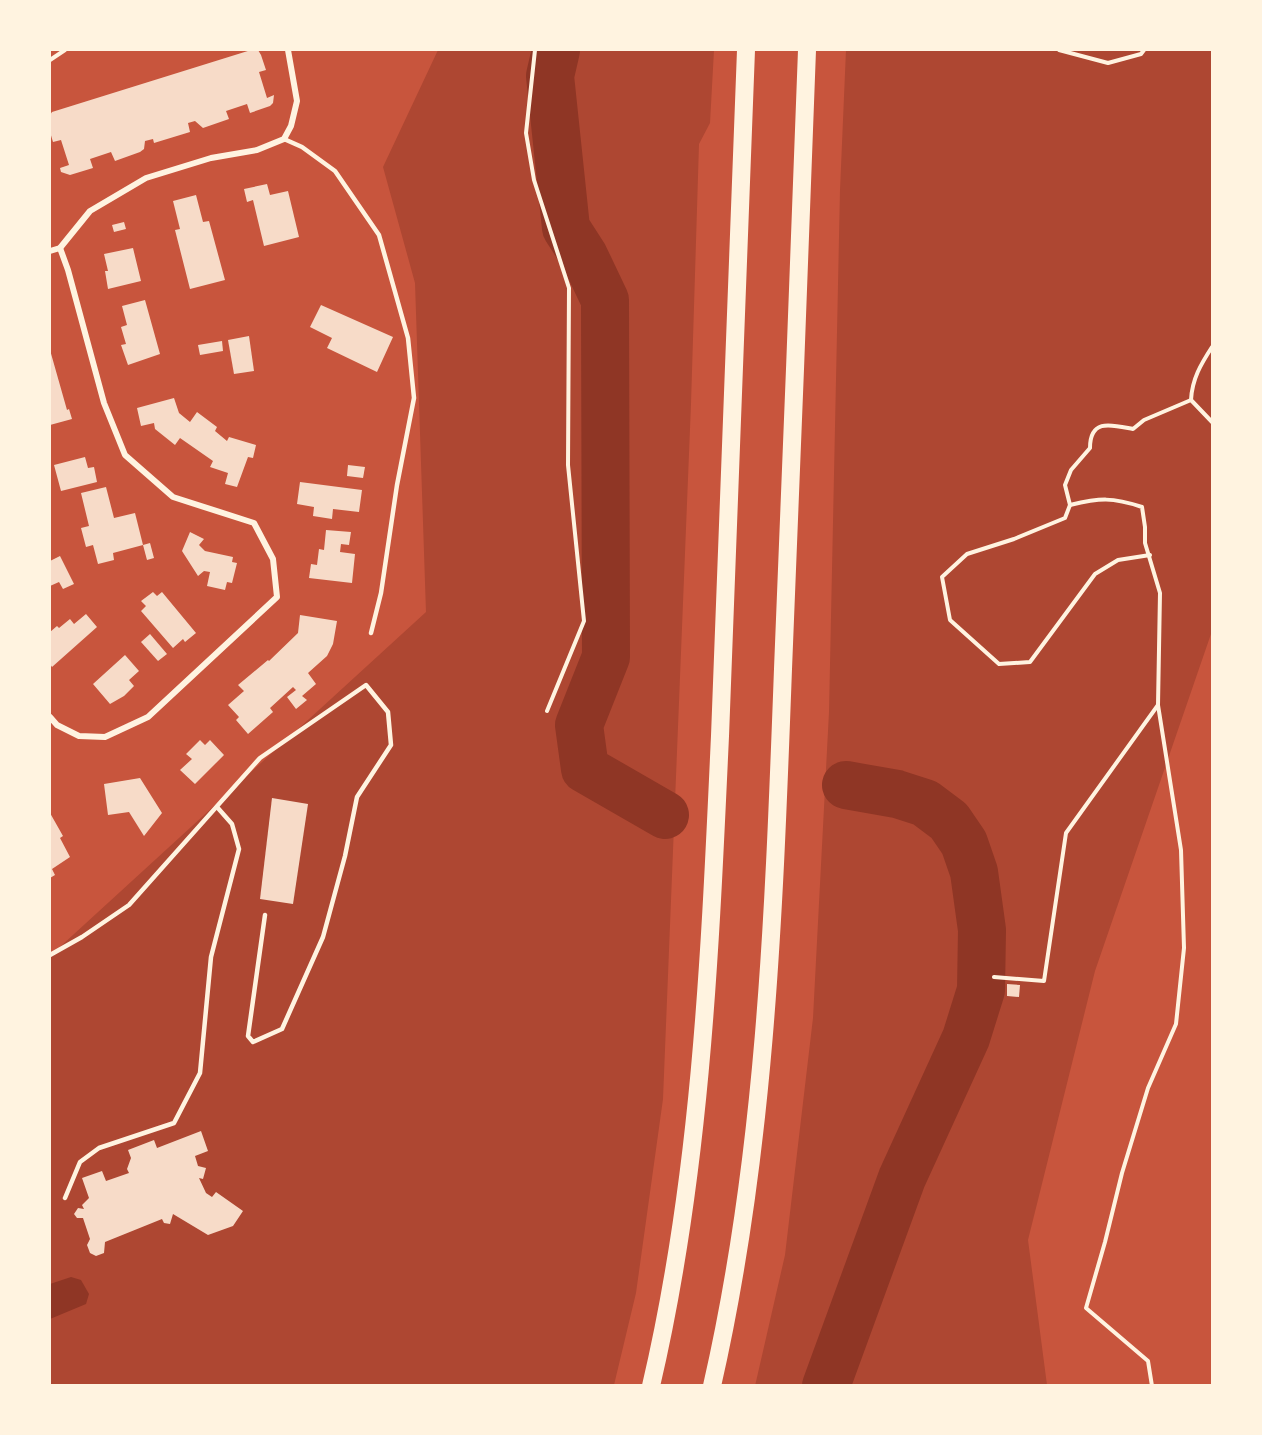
<svg xmlns="http://www.w3.org/2000/svg" width="1262" height="1435" viewBox="0 0 1262 1435" font-family="'Zilla Slab',serif">
  <style>
    .green { fill: #ae4732 }
    .water { fill: #8f3625 }
    .lines { fill: none; stroke-linecap: round; stroke-linejoin: round }
    .river { stroke: #8f3625; stroke-width: 48 }
    .building { fill: #f7dbc8 }
    .path { stroke: #fff3e0; stroke-width: 4 }
    .service { stroke: #fff3e0; stroke-width: 4.5 }
    .minor { stroke: #fff3e0; stroke-width: 6 }
    .motorway { stroke: #fff3e0; stroke-width: 18 }
  </style>
  <rect width="100%" height="100%" fill="#c8553d"/>
  <!-- green -->
  <g class="green">
    <path d="M438 50H714L710 123 699 144 691 404 663 1099 636 1293 614 1385 50 1386V956L426 612 415 283 383 167Z"/>
    <path d="M846 50H1212V631L1095 971 1028 1240 1047 1385 755 1386 785 1255 813 1018 829 712 840 190Z"/>
  </g>
  <!-- water -->
  <path class="water" d="M71 1277 81 1280 89 1294 86 1304 50 1319V1284Z"/>
  <g class="lines">
    <!-- river -->
    <g class="river">
      <path d="M556 50 550 76 566 228 584 256 605 300 606 657 579 725 585 769 665 815"/>
      <path d="M826 1386 902 1178 966 1038 981 990 982 930 974 872 964 843 949 821 925 803 897 794 846 785"/>
    </g>
  </g>
  <!-- building -->
  <g class="building">
    <path d="M251 50H258L261 55 266 70 259 72 267 98 274 95 273 103 270 106 250 113 247 104 226 111 229 119 203 128 195 121 188 123 190 132 154 143 153 139 145 141 144 149 140 152 115 161 111 152 90 159 93 168 70 175 61 172 60 168 69 165 61 140 53 142 50 132V115L52 112Z"/>
    <path d="M267 184 270 195 288 191 299 237 264 246 253 200 247 202 244 189Z"/>
    <path d="M196 195 203 222 209 221 225 280 190 289 175 230 180 229 173 201Z"/>
    <path d="M124 222 126 229 114 232 112 225Z"/>
    <path d="M133 248 141 281 108 289 105 271H108L104 254Z"/>
    <path d="M145 300 160 354 128 365 121 345 126 344 121 327 127 325 122 306Z"/>
    <path d="M321 305 393 337 377 372 327 348 332 338 310 327Z"/>
    <path d="M249 336 254 371 234 374 228 340Z"/>
    <path d="M222 341 223 351 200 355 198 345Z"/>
    <path d="M50 350 67 410 69 409 72 419 50 425Z"/>
    <path d="M174 398 179 413 190 422 197 412 217 427 215 431 227 441 229 437 256 445 253 458 248 457 237 487 225 484 228 473 210 467 213 461 180 438 175 445 155 429 154 423 141 426 137 408Z"/>
    <path d="M85 457 88 468 94 467 97 482 61 491 54 465Z"/>
    <path d="M348 465 365 467 363 478 347 476Z"/>
    <path d="M300 482 362 490 359 512 333 509 332 519 313 516 314 507 297 504Z"/>
    <path d="M106 487 114 518 135 513 143 545 113 553 114 560 98 564 93 545 86 547 81 528 89 526 81 493Z"/>
    <path d="M326 530 351 532 349 545 341 544 340 552 355 554 352 583 309 578 311 564 317 565 319 549 324 550Z"/>
    <path d="M190 532 204 539 199 545 205 551 233 557 232 562 237 563 232 583 227 582 225 590 207 586 210 572 204 571 198 576 182 551Z"/>
    <path d="M150 543 154 558 147 560 143 545Z"/>
    <path d="M60 556 74 584 63 589 59 582 50 586V561Z"/>
    <path d="M153 592 157 596 162 592 196 633 185 642 183 639 173 648 141 611 146 606 141 601Z"/>
    <path d="M86 614 97 627 52 667 50 664V632L57 626 59 628 70 619 74 624Z"/>
    <path d="M300 615 337 621 333 644 327 656 308 673 316 684 302 696 307 700 296 709 287 697 296 690 293 687 270 708 273 712 248 734 236 720 239 717 228 705 244 691 238 685 268 660 269 661 298 633Z"/>
    <path d="M150 634 167 654 158 661 141 642Z"/>
    <path d="M125 655 139 671 129 680 134 686 124 696 110 704 93 684Z"/>
    <path d="M200 740 205 745 210 740 224 755 195 784 180 770 192 759 186 754Z"/>
    <path d="M140 778 162 813 144 836 129 812 108 815 104 784Z"/>
    <path d="M272 798 308 804 293 904 260 899Z"/>
    <path d="M50 813 63 836 60 838 70 857 52 869 55 875 50 878Z"/>
    <path d="M1007 984 1020 985 1019 997 1007 996Z"/>
    <path d="M201 1131 208 1151 195 1156 198 1166 206 1168 203 1179 199 1178 206 1193 212 1197 216 1192 243 1211 233 1226 208 1235 173 1214 170 1224 164 1223 162 1219 105 1242 104 1253 96 1256 90 1253 87 1245 90 1239 83 1218H77L74 1214 78 1208 84 1209 82 1205 89 1198 82 1178 102 1171 106 1181 129 1173 127 1169 131 1158 128 1150 154 1140 157 1148Z"/>
  </g>
  <g class="lines">
    <!-- path -->
    <g class="path">
      <path d="M535 50 526 133 534 180 569 288 568 465 584 621 547 711"/>
      <path d="M1059 50 1108 63 1141 54 1144 50"/>
      <path d="M50 60 65 50"/>
      <path d="M1212 347C1201 364 1192 379 1191 400L1212 422"/>
      <path d="M1070 505C1100 498 1112 497 1142 507L1145 527V543L1160 593 1158 705 1181 850 1184 948 1176 1024 1148 1088 1122 1173 1105 1242 1086 1308 1148 1361 1152 1386"/>
      <path d="M1150 555 1118 560 1095 574 1030 662 999 664 950 620 942 577 967 554 1014 539 1065 518 1070 505 1065 485 1071 470 1090 448C1090 418 1112 425 1133 429L1144 420 1191 400"/>
      <path d="M994 977 1044 981 1066 833 1158 705"/>
    </g>
    <!-- service -->
    <g class="service">
      <path d="M284 139 302 147 335 171 379 235 408 338 414 398 397 485 381 593 371 633"/>
      <path d="M50 955 82 937 129 905 260 758 366 685 388 712 391 745 357 797 345 856 323 937 282 1029 253 1042 248 1036 265 915"/>
      <path d="M65 1198 80 1162 99 1148 174 1123 200 1073 211 957 239 849 232 824 217 807"/>
    </g>
    <!-- minor -->
    <g class="minor">
      <path d="M50 251 60 248 90 211 146 178 211 158 257 150 284 139 291 126 297 101 288 50"/>
      <path d="M50 717 57 725 79 736 105 737 148 717 277 597 273 559 254 523 173 497 125 455 104 403 68 270 60 248"/>
    </g>
    <!-- motorway -->
    <g class="motorway">
      <path d="M651 1386C701 1173 710 953 720 736 730 507 737 278 746 50"/>
      <path d="M712 1386C766 1150 774 909 783 669 791 463 800 256 807 50"/>
    </g>
  </g>
  <!-- border -->
  <rect width="1262" height="1435" fill="none" stroke="#fff3e0" stroke-width="102"/>
</svg>
